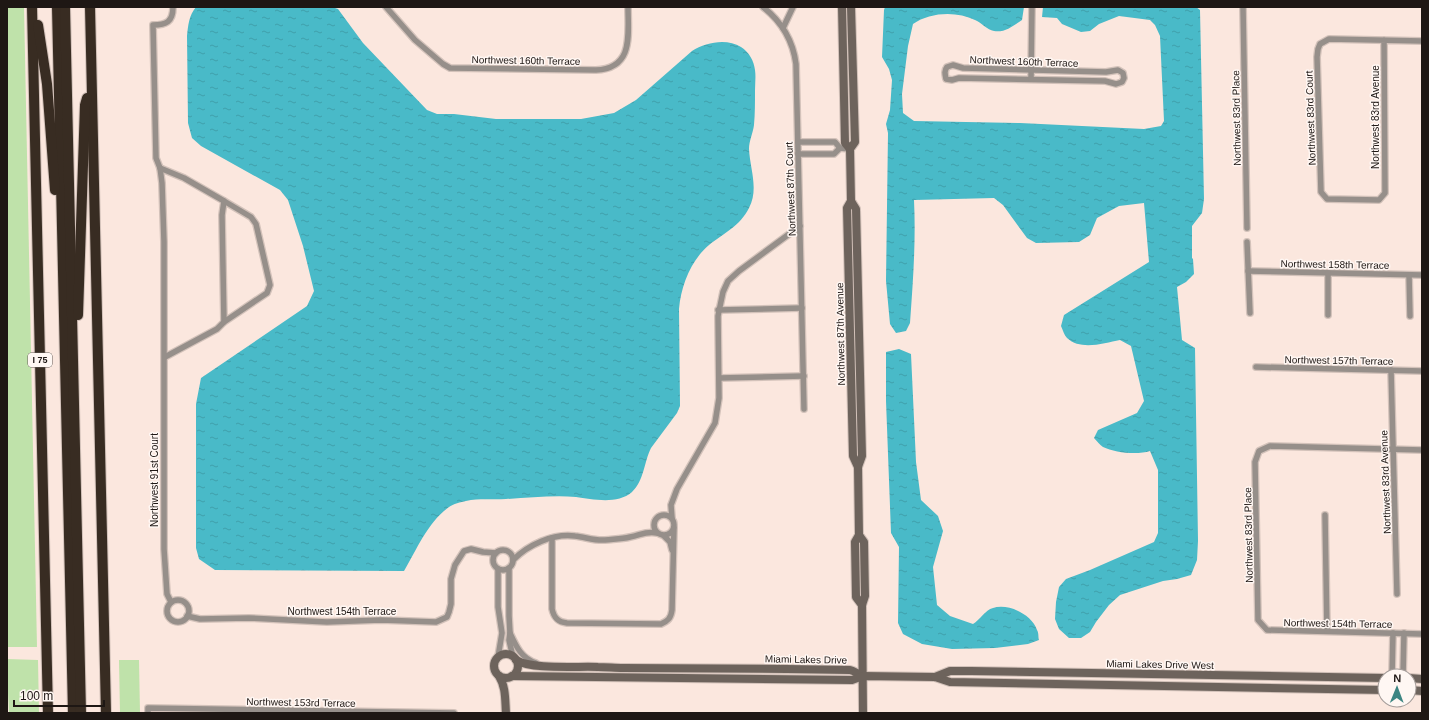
<svg xmlns="http://www.w3.org/2000/svg" width="1429" height="720" viewBox="0 0 1429 720" font-family="Arial,sans-serif">
  <style>
    .grass { fill: #bfe2aa }
    .water { fill: url(#water-ripples) }
    .lines { fill: none; stroke-linecap: round; stroke-linejoin: round }
    .street-casing { stroke: #d3c2ba; stroke-width: 8 }
    .secondary-casing { stroke: #d3c2ba; stroke-width: 10 }
    .highway-casing { stroke: #d3c2ba; stroke-width: 12 }
    .street { stroke: #968f8a; stroke-width: 5.5 }
    .secondary { stroke: #6d635c; stroke-width: 8 }
    .highway { stroke: #382c22; stroke-width: 10 }
    .labels { text-anchor: middle; stroke-width: 3; stroke-linejoin: round; paint-order: stroke }
    .shield { fill: #fff7f3; stroke: #625a57; stroke-width: 1 }
    .shield-label { font-size: 9px; font-weight: bold; fill: #1e1714 }
    .street-label { font-size: 10px; fill: #1e1714; stroke: #fff7f3 }
  </style>
  <defs>
    <pattern id="water-ripples" width="26" height="14" patternUnits="userSpaceOnUse"><rect width="26" height="14" fill="#49bac8"/><path d="M2 4q2-2 4 0t4 0M15 11q2-2 4 0t4 0" fill="none" stroke="#3f9fab"/></pattern>
  </defs>
  <rect width="100%" height="100%" fill="#fbe7de"/>
  <!-- grass -->
  <g class="grass">
    <path d="M7 7H24L37 647H7Z"/>
    <path d="M7 659 38 660 39 713H9L8 693H7Z"/>
    <path d="M119 660H139L140 713H120Z"/>
  </g>
  <!-- water -->
  <g class="water">
    <path d="M196 7H332L338 9 363 43 427 110 437 114H454L496 119H581L614 113 636 100 692 51C706 42 727 38 741 47 749 52 754 61 755 70 756 77 755 84 755 91 755 102 755 114 754 125 753 133 749 141 749 149 750 169 759 189 749 208 740 226 724 233 709 245 691 260 681 286 679 309L680 406 677 413 651 448C644 462 644 481 632 492 617 505 592 499 576 497 553 495 529 498 506 499 493 500 479 498 466 501 461 502 453 504 449 507 428 522 417 549 404 571L215 570 199 559 196 548V404L201 378 307 306 314 291 303 246 288 200 280 190 201 146 192 138 188 123 187 36C188 26 189 15 196 7Z"/>
    <path d="M885 7H1024L1022 20C1014 25 1005 33 994 31 987 30 982 23 975 20 957 11 930 12 913 24L908 46 902 94 903 113 914 121 1020 123 1144 129 1161 126 1164 121 1160 36 1155 25 1150 20 1119 16 1099 24 1090 31 1081 32 1062 24 1057 18 1042 17 1043 7H1196L1200 10 1204 199 1202 213 1192 226V258L1193 259 1194 274 1186 282 1177 287 1182 340 1195 348 1198 541 1197 560 1191 575 1177 579 1163 581 1120 595 1109 605 1096 622 1090 632 1081 638H1069L1059 629 1055 619 1056 602 1059 587 1066 579 1090 570 1154 542 1158 533V470L1150 451C1138 455 1115 453 1103 447 1100 445 1097 441 1094 438L1098 430 1137 413 1144 401 1131 346 1120 340C1104 343 1081 351 1067 338 1064 335 1063 330 1061 326L1064 315 1149 262 1144 203 1119 206 1097 218 1090 235 1079 242 1036 243 1027 238 1003 205 994 198 914 200C916 241 913 282 910 323L906 331 896 333 890 324 886 281 888 133 886 124 890 110 892 80 889 69 882 57 884 10Z"/>
    <path d="M899 349 911 354 916 462 921 500 938 516 943 531 933 567 937 605 950 616 973 624C980 620 985 610 993 608 1009 603 1032 615 1037 630 1039 633 1038 637 1039 640L1028 644 995 648 952 649 922 644 903 634 898 623 899 547 891 533 886 401V352Z"/>
  </g>
  <g class="lines">
    <defs>
      <g id="street">
        <path d="M386 7 415 40 443 64 450 68 596 70C634 68 628 35 628 7"/>
        <path d="M763 7C782 22 793 41 796 64L804 409"/>
        <path d="M1243 7 1247 228"/>
        <path d="M783 28 793 7"/>
        <path d="M1384 40 1385 193 1379 200 1327 199 1321 192 1317 57 1318 49 1320 44 1329 39 1422 41"/>
        <path d="M953 65 963 68 1106 72 1118 70 1123 73 1124 78 1122 82 1116 84 1105 81 959 78 952 80 946 79C945 74 944 71 947 67Z"/>
        <path d="M1031 79 1032 7"/>
        <path d="M798 142H835L840 148 850 149"/>
        <path d="M798 154H834L840 148"/>
        <path d="M160 168 184 178 224 201 222 215 224 322 217 329 165 357"/>
        <path d="M1247 242 1250 313"/>
        <path d="M1248 271 1422 275"/>
        <path d="M1328 273V315"/>
        <path d="M1409 275 1410 316"/>
        <path d="M718 310 802 308"/>
        <path d="M224 322 267 293 270 285 256 224 251 217 224 201"/>
        <path d="M1256 367 1422 371"/>
        <path d="M1391 370 1397 594"/>
        <path d="M719 378 804 376"/>
        <path d="M1422 450 1270 446 1259 451 1255 462 1258 620 1267 630 1422 634"/>
        <circle cx="664" cy="525" r="10"/>
        <path d="M1325 515 1327 631"/>
        <path d="M672 518 671 505 677 489 715 423 719 398 718 316 723 292 728 281 739 271 800 226"/>
        <path d="M664 536 670 542 672 550"/>
        <path d="M552 538V609C554 618 558 622 567 623L661 624C668 621 671 618 672 610L674 528"/>
        <circle cx="503" cy="560" r="10"/>
        <path d="M513 560C528 545 553 533 575 536 585 537 595 541 605 540 614 539 622 539 630 537 641 535 645 531 657 533"/>
        <path d="M509 568V616L510 633 509 640 513 657"/>
        <path d="M498 569V607L502 633 498 657"/>
        <circle cx="178" cy="611" r="11"/>
        <path d="M171 602 167 594 164 549V242L162 183 160 168 156 158 153 25C166 25 173 22 173 7"/>
        <path d="M187 616 200 619 249 618 327 622 381 620 436 622 447 617 449 612 451 604V579L455 565 464 551 471 549 483 552 496 553"/>
        <path d="M510 633C516 646 521 658 536 663"/>
        <path d="M1392 676 1393 633"/>
        <path d="M1403 676 1404 633"/>
        <path d="M148 713V708L454 713"/>
      </g>
      <g id="secondary">
        <path d="M842 7 845 143 850 149 851 201 856 209 862 456 858 467 859 535 864 542 865 596 862 605 863 713"/>
        <path d="M850 149 855 142 851 7"/>
        <path d="M851 201 847 208 853 456 858 467"/>
        <path d="M859 535 855 542 856 597 862 605"/>
        <circle cx="506" cy="666" r="12"/>
        <path d="M516 660C532 670 578 666 598 667 607 667 615 668 623 668L787 669 850 670 853 671 863 676"/>
        <path d="M499 676C506 687 505 700 506 713"/>
        <path d="M512 676 852 680 863 676 935 677 950 682 1385 690"/>
        <path d="M935 677 950 671H971L1385 678"/>
        <path d="M1409 678 1422 679"/>
        <path d="M1409 690 1422 691"/>
      </g>
      <g id="highway">
        <path d="M32 7 48 713"/>
        <path d="M57 7 73 713"/>
        <path d="M65 7 81 713"/>
        <path d="M90 7 106 713"/>
        <path d="M38 25 47 84 55 190"/>
        <path d="M78 315 85 105 87 98"/>
      </g>
    </defs>
    <!-- street casing -->
    <use href="#street" class="street-casing"/>
    <!-- secondary casing -->
    <use href="#secondary" class="secondary-casing"/>
    <!-- highway casing -->
    <use href="#highway" class="highway-casing"/>
    <!-- street -->
    <use href="#street" class="street"/>
    <!-- secondary -->
    <use href="#secondary" class="secondary"/>
    <!-- highway -->
    <use href="#highway" class="highway"/>
  </g>
  <g class="labels">
    <!-- shield labels -->
    <rect class="shield" x="28" y="353" width="24" height="14" rx="3"/>
    <g class="shield-label">
      <text x="40" y="363">I 75</text>
    </g>
    <!-- street labels -->
    <g class="street-label">
      <text transform="translate(526 60) rotate(1)" y="4">Northwest 160th Terrace</text>
      <text transform="translate(1024 61) rotate(2)" y="4">Northwest 160th Terrace</text>
      <text transform="translate(1375 117) rotate(-90)" y="4">Northwest 83rd Avenue</text>
      <text transform="translate(1236 118) rotate(-91)" y="4">Northwest 83rd Place</text>
      <text transform="translate(1310 118) rotate(-92)" y="4">Northwest 83rd Court</text>
      <text transform="translate(790 189) rotate(-92)" y="4">Northwest 87th Court</text>
      <text transform="translate(1335 264) rotate(1)" y="4">Northwest 158th Terrace</text>
      <text transform="translate(840 334) rotate(-91)" y="4">Northwest 87th Avenue</text>
      <text transform="translate(1339 360) rotate(1)" y="4">Northwest 157th Terrace</text>
      <text transform="translate(154 480) rotate(-90)" y="4">Northwest 91st Court</text>
      <text transform="translate(1385 482) rotate(-92)" y="4">Northwest 83rd Avenue</text>
      <text transform="translate(1248 535) rotate(-91)" y="4">Northwest 83rd Place</text>
      <text x="342" y="615">Northwest 154th Terrace</text>
      <text transform="translate(1338 623) rotate(1)" y="4">Northwest 154th Terrace</text>
      <text transform="translate(806 659) rotate(1)" y="4">Miami Lakes Drive</text>
      <text transform="translate(1160 664) rotate(1)" y="4">Miami Lakes Drive West</text>
      <text transform="translate(301 702) rotate(1)" y="4">Northwest 153rd Terrace</text>
    </g>
  </g>
  <!-- border -->
  <rect width="1429" height="720" fill="none" stroke="#1e1714" stroke-width="16"/>
  <!-- north arrow -->
  <g transform="translate(1397 688) rotate(1)"><circle r="19" fill="#fff7f3" stroke="#a59d9a"/>
  <path d="M0-3L7 15L0 10L-7 15Z" fill="#3d8582"/>
  <text y="-6" font-size="11" font-weight="bold" text-anchor="middle" fill="#1e1714">N</text>
  </g>
  <!-- scale -->
  <path d="M14 700v6h90v-6" fill="none" stroke="#1e1714" stroke-width="2"/>
  <text x="20" y="700" font-size="12" fill="#1e1714" stroke="#fff7f3" stroke-width="3" paint-order="stroke">100 m</text>
</svg>
